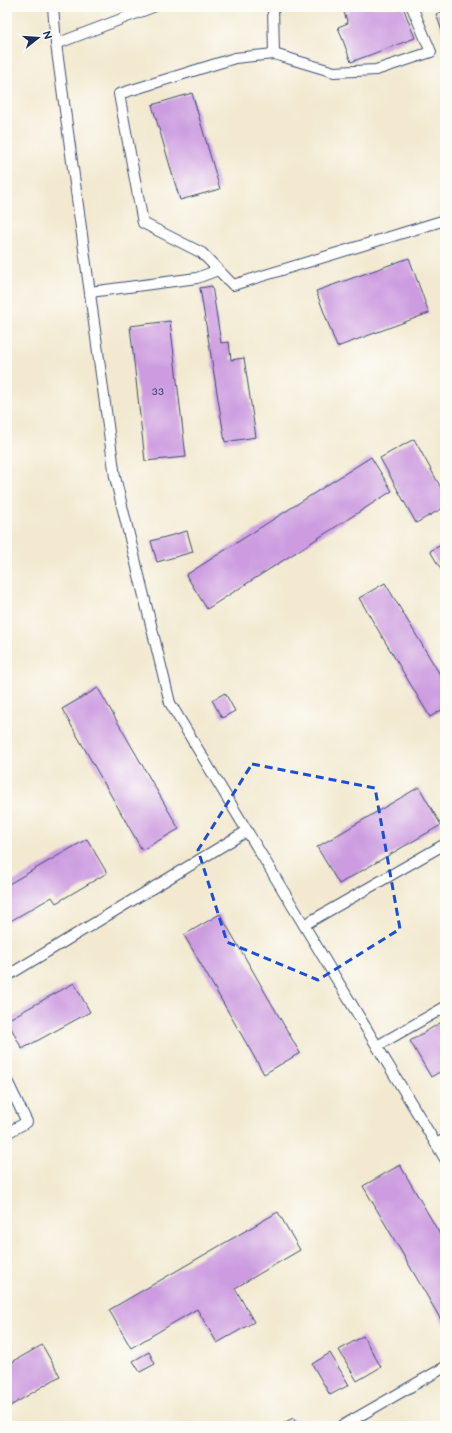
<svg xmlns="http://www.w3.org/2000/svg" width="452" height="1433" viewBox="0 0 452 1433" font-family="'Balsamiq Sans',sans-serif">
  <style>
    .building { fill: #cc9be0 }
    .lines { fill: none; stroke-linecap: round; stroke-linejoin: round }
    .service-casing { stroke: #3b4b6f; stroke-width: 12 }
    .service { stroke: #fff; stroke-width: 10 }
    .marked { fill: none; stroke: #1d4ed8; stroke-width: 3; stroke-dasharray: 8 5; stroke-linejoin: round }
    .labels { text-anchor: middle; stroke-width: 3; stroke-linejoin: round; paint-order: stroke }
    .number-label { font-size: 10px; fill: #474a7e }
  </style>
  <rect width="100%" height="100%" fill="#fdfcf7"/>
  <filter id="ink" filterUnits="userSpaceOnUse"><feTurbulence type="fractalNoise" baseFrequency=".025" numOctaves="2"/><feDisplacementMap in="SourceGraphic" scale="8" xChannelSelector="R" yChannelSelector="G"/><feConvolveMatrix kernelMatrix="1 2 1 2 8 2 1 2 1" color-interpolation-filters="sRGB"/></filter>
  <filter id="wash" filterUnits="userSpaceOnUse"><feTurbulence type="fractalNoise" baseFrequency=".012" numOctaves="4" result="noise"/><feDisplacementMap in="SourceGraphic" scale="16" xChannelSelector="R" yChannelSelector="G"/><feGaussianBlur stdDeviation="0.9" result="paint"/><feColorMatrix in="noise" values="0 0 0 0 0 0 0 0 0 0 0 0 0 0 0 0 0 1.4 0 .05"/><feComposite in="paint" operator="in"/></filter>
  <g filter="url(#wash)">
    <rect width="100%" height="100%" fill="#f2e9d0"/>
    <g id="blocks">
      <!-- building -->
      <g class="building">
        <path d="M358 7H403L415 38 351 62 338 27 348 23 344 13Z"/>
        <path d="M445 11V39L436 14Z"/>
        <path d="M192 93 220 189 180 200 152 105Z"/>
        <path d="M409 258 429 313 337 347 316 291Z"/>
        <path d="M212 286 221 343 229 342 231 360 244 358 256 437 225 442 200 288Z"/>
        <path d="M170 321 186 457 145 461 130 326Z"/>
        <path d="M414 439 445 495V507L416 523 380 458Z"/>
        <path d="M371 457 392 491 207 609 186 575Z"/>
        <path d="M187 531 193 552 157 562 151 541Z"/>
        <path d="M445 543V576L430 551Z"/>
        <path d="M385 583 445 683V708L430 717 359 598Z"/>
        <path d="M98 688 179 829 142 850 62 709Z"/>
        <path d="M225 693 235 711 222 718 212 700Z"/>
        <path d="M419 787 441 825 339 884 317 847Z"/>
        <path d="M87 839 107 873 56 903 52 897 7 923V885Z"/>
        <path d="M220 914 300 1053 264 1074 184 935Z"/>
        <path d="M74 983 90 1012 22 1049 7 1020Z"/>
        <path d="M445 1020V1069L431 1077 410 1041Z"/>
        <path d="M400 1165 445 1243V1324L444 1325 363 1186Z"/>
        <path d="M278 1212 300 1250 235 1288 254 1322 217 1343 197 1309 131 1348 109 1310Z"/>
        <path d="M363 1336 381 1367 357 1381 339 1350Z"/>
        <path d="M42 1345 60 1376 7 1408V1365Z"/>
        <path d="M149 1352 155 1364 140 1372 133 1361Z"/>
        <path d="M330 1353 349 1385 330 1395 312 1364Z"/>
        <path d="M293 1418 298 1426H278Z"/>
      </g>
    </g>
  </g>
  <g filter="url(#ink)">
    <use href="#blocks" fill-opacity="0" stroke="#3b4b6f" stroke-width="1"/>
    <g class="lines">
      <defs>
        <g id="service">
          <path d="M53 7 56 44 115 477 170 703 445 1159"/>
          <path d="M273 7 274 54"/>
          <path d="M412 7 431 52 376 70 334 72 274 54 235 58 119 94 143 223 202 253 233 285 445 220"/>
          <path d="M56 44 153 7"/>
          <path d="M90 292 197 278 218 270"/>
          <path d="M304 925 445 844"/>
          <path d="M7 976 247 831"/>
          <path d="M377 1046 445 1007"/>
          <path d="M7 1081 27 1122 7 1133"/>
          <path d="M436 1144 445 1139"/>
          <path d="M342 1426 445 1367"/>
        </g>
      </defs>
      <!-- service casing -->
      <use href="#service" class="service-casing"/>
      <!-- service -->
      <use href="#service" class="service"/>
    </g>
  </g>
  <!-- marked area -->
  <path class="marked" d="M252 764 375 788 400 929 318 980 227 942 198 850Z"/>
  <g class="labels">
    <!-- number labels -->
    <g class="number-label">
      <text x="158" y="395">33</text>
    </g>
  </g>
  <!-- margin -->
  <rect width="452" height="1433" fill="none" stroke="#fdfcf7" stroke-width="24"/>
  <!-- north arrow -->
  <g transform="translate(38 38) rotate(73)" stroke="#fdfcf7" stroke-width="3" paint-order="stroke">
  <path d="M0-3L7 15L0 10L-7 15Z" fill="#1b2f5e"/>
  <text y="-6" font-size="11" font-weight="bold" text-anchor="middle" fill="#1b2f5e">N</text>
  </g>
</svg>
